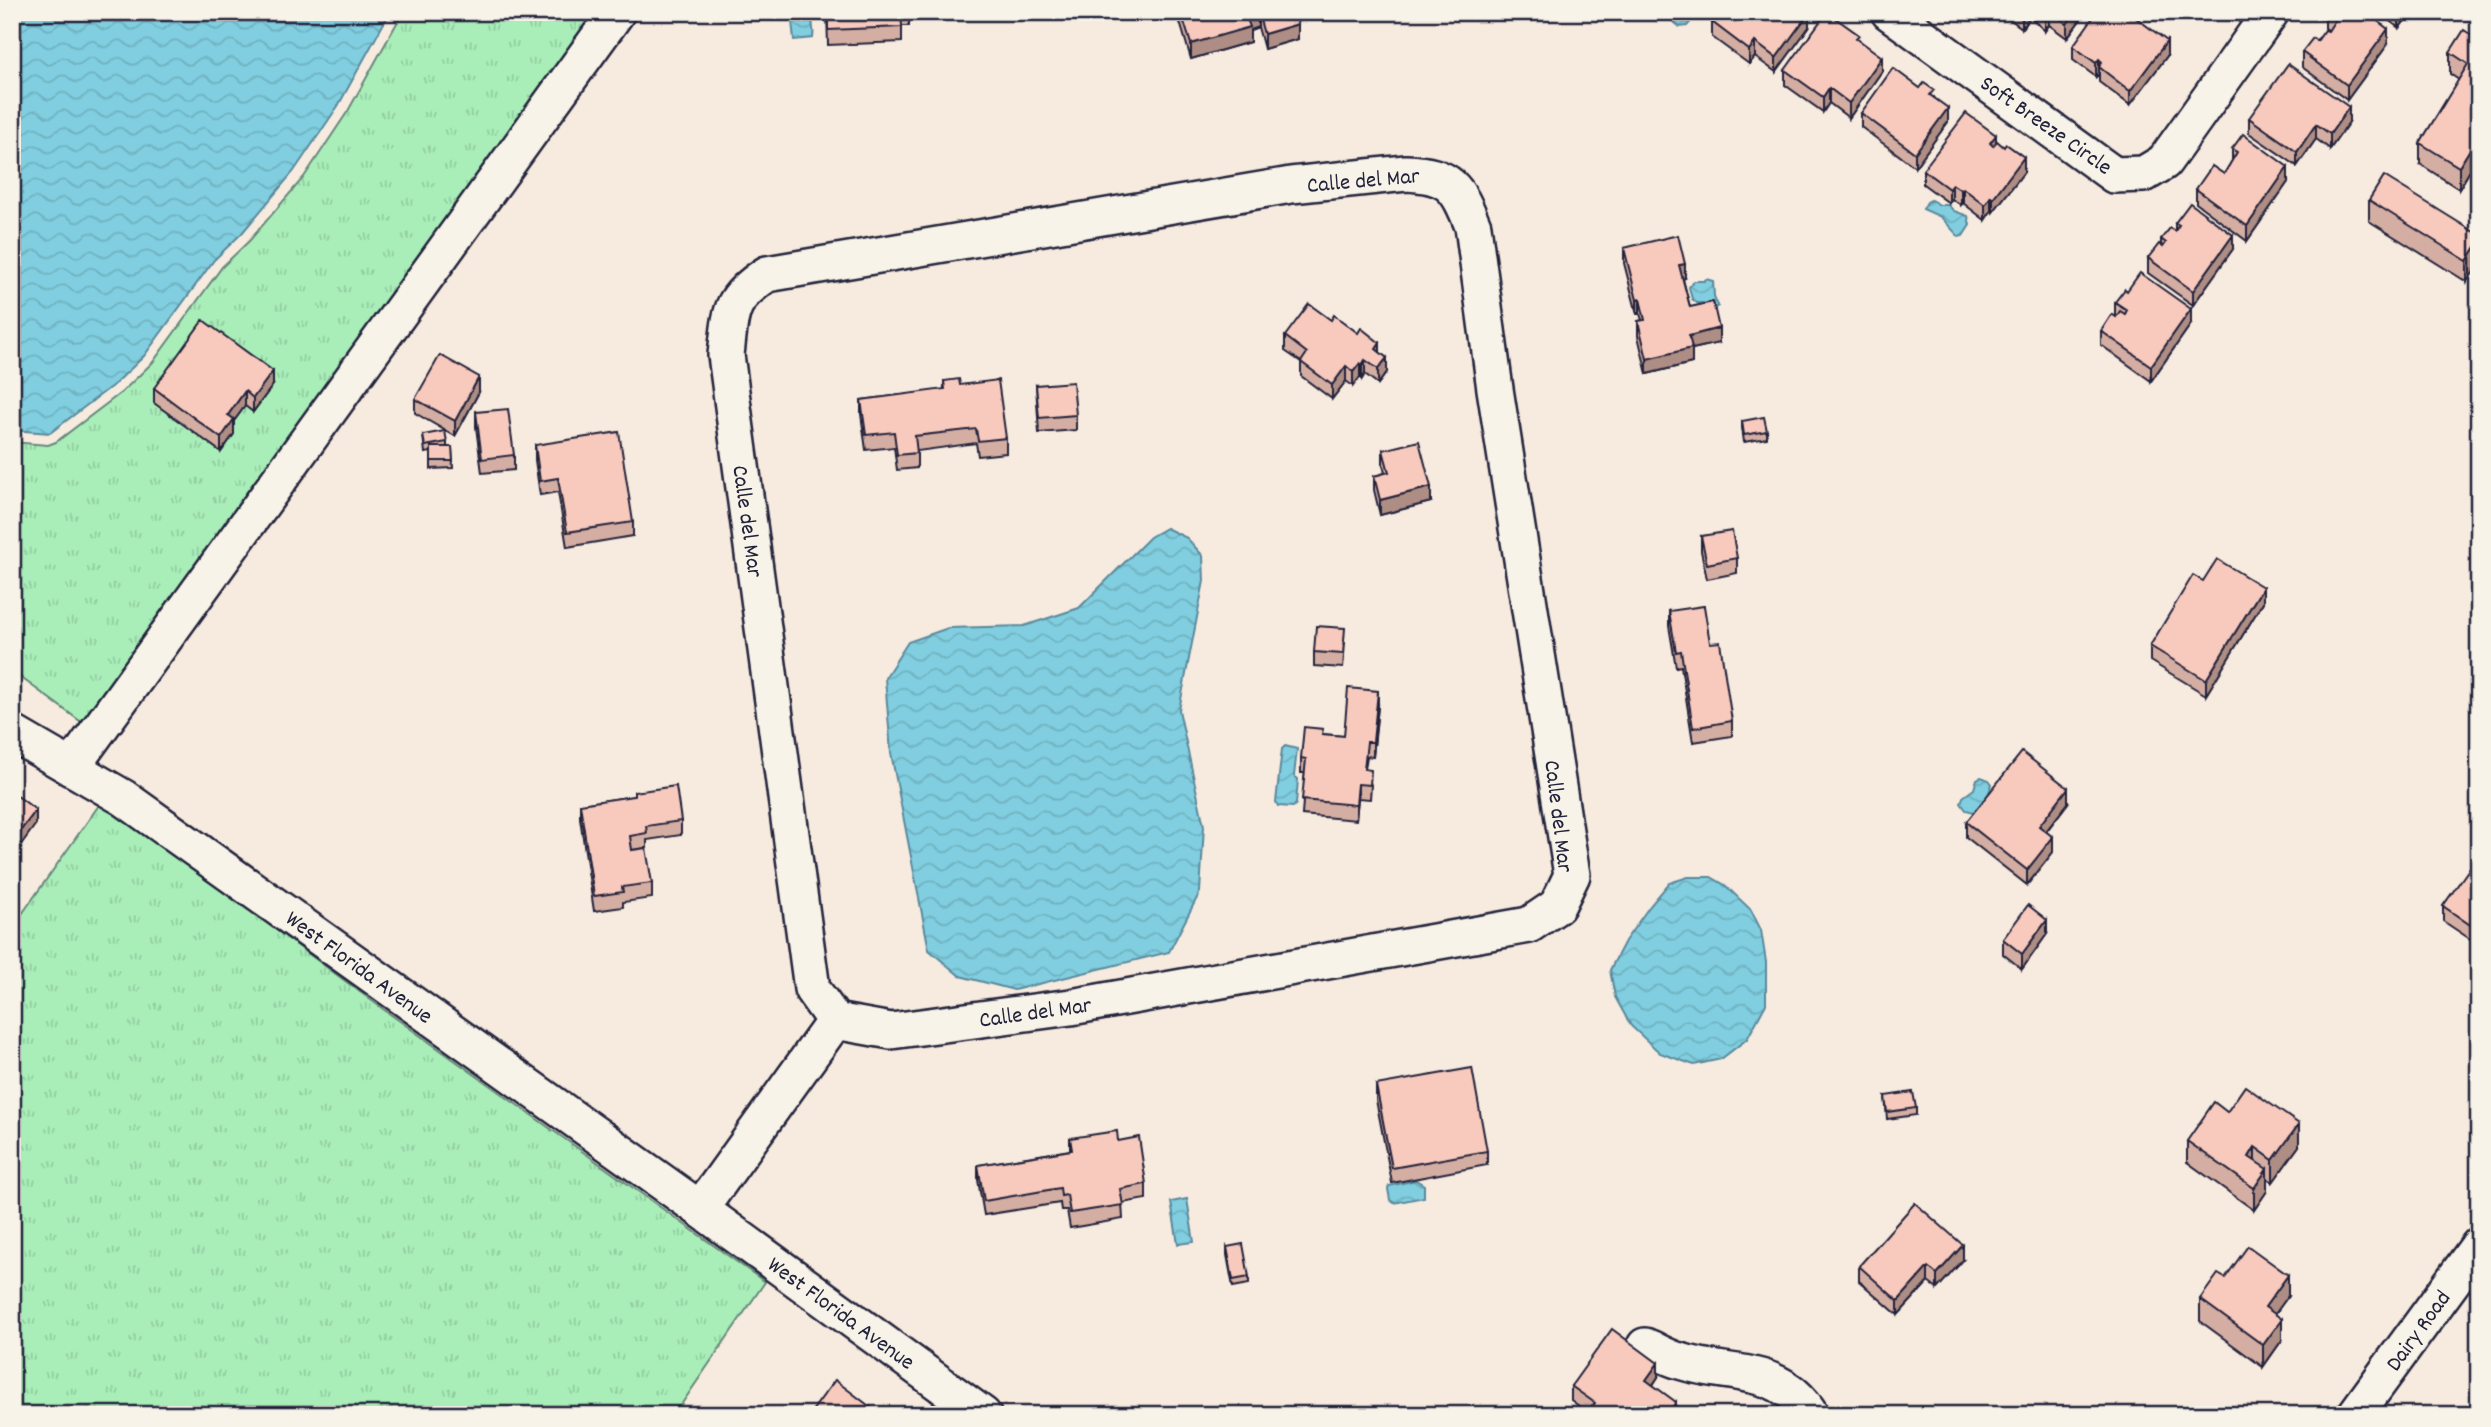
<svg xmlns="http://www.w3.org/2000/svg" width="2491" height="1427" viewBox="0 0 2491 1427" font-family="Dekko,sans-serif">
  <style>
    .grass { fill: url(#grass-tufts); stroke: #66887a; stroke-width: 2 }
    .water { fill: url(#water-waves); stroke: #5a899d; stroke-width: 2 }
    .lines { fill: none; stroke-linecap: round; stroke-linejoin: round }
    .minor-casing { stroke: #22223b; stroke-width: 40 }
    .minor { stroke: #f7f3e8; stroke-width: 35 }
    .wall { fill: #d5aea3; stroke: #22223b; stroke-width: 2 }
    .shaded-wall { fill: #ae8d84; stroke: #22223b; stroke-width: 2 }
    .building { fill: #f8cabd; stroke: #22223b; stroke-width: 2 }
    .labels { text-anchor: middle; stroke-width: 5; stroke-linejoin: round; paint-order: stroke }
    .street-label { font-size: 23px; fill: #22223b; stroke: #f7f3e8 }
  </style>
  <defs>
    <pattern id="grass-tufts" width="24" height="20" patternUnits="userSpaceOnUse" patternTransform="scale(1.75)"><rect width="24" height="20" fill="#a9eeb9"/><path d="M3 7l-1-3M5 7V3M7 7l1-3M15 17l-1-3M17 17v-4M19 17l1-3" fill="none" stroke="#91cca0"/></pattern>
    <pattern id="water-waves" width="16" height="10" patternUnits="userSpaceOnUse" patternTransform="scale(1.75)"><rect width="16" height="10" fill="#80cedf"/><path d="M0 5q4-4 8 0t8 0" fill="none" stroke="#6eb1c0"/></pattern>
  </defs>
  <rect width="100%" height="100%" fill="#f7ebdf"/>
  <filter id="ink" filterUnits="userSpaceOnUse"><feTurbulence type="fractalNoise" baseFrequency=".0143" numOctaves="2"/><feDisplacementMap in="SourceGraphic" scale="14" xChannelSelector="R" yChannelSelector="G"/><feConvolveMatrix kernelMatrix="1 2 1 2 8 2 1 2 1" color-interpolation-filters="sRGB"/></filter>
  <g filter="url(#ink)">
    <!-- grass -->
    <g class="grass">
      <path d="M403 12H607L95 732 12 671V442L48 445 56 442 122 392 153 362 222 267 250 240 304 177 348 111Z"/>
      <path d="M102 801 383 1009 765 1282 674 1415H12V928Z"/>
    </g>
    <!-- water -->
    <g class="water">
      <path d="M12 12H390L338 106 294 171 242 233 214 260 144 356 116 383 50 433 12 430Z"/>
      <path d="M791 12H813C810 24 815 27 813 38L794 40Z"/>
      <path d="M1661 12H1688L1692 20 1687 26 1680 27Z"/>
      <path d="M1931 200 1940 205H1948L1954 211 1968 216 1970 225 1963 236 1959 237 1941 217 1923 209 1927 202Z"/>
      <path d="M1706 279 1713 281 1714 296 1718 306 1710 311 1703 303H1697L1692 299 1689 287 1694 281H1704Z"/>
      <path d="M1166 528 1187 538 1203 556 1204 581 1179 710 1204 826 1200 892 1169 952 1014 990 960 976 929 950 891 753 885 678 908 642 948 628 1024 626 1079 608 1150 537Z"/>
      <path d="M1285 746 1297 749 1294 776 1298 779 1296 804 1293 807 1278 806 1276 802 1282 749Z"/>
      <path d="M1981 777 1989 780 1992 784 1981 814 1966 810 1961 803 1963 797 1974 789 1977 779Z"/>
      <path d="M1688 877H1711L1725 885 1751 910 1761 930 1766 962V1004L1747 1039 1721 1059 1694 1065 1660 1053 1631 1026 1615 997 1610 970 1625 941 1649 907 1669 883Z"/>
      <path d="M1416 1180 1424 1185V1197L1394 1203 1390 1200 1388 1189 1389 1186Z"/>
      <path d="M1187 1199 1194 1242 1178 1244 1171 1202Z"/>
    </g>
    <g class="lines">
      <defs>
        <g id="minor">
          <path d="M1889 12 2114 175 2144 174 2164 162 2271 12"/>
          <path d="M1406 173C1451 175 1457 187 1473 226L1495 389 1572 875 1557 906 1529 925 1071 1007 891 1031 835 1021 812 989 726 355C731 311 728 300 767 274L1291 185Z"/>
          <path d="M12 733 124 798 700 1209 983 1415"/>
          <path d="M71 768 617 12"/>
          <path d="M700 1209 835 1021"/>
          <path d="M1645 1346C1657 1351 1668 1358 1680 1361 1729 1377 1780 1364 1811 1415"/>
          <path d="M2355 1415 2479 1245"/>
        </g>
      </defs>
      <!-- minor casing -->
      <use href="#minor" class="minor-casing"/>
      <!-- minor -->
      <use href="#minor" class="minor"/>
    </g>
    <!-- wall -->
    <g class="wall">
      <path d="M827 12H909V26H902V42L828 45Z"/>
      <path d="M1177 12H1294L1298 39 1264 49 1258 27 1250 30V42L1191 59Z"/>
      <path d="M1700 12H1712L1708 18Z"/>
      <path d="M2000 12H2086L2067 38 2049 25 2045 31 2030 17 2022 28Z"/>
      <path d="M2378 12H2412L2399 28Z"/>
      <path d="M2325 13 2388 44 2347 100 2302 67V52L2328 30 2325 28Z"/>
      <path d="M1712 22 1809 27 1776 72 1755 57 1749 64 1712 37Z"/>
      <path d="M1859 39 1882 71 1849 118 1829 103 1823 112 1785 85V70Z"/>
      <path d="M2479 40V165L2475 162 2459 189 2420 164V143L2459 80 2450 74V52Z"/>
      <path d="M2073 46 2167 56 2130 105 2099 82V74L2096 77 2073 60Z"/>
      <path d="M1934 97 1948 122 1915 167 1861 127V113Z"/>
      <path d="M2249 118 2349 122 2330 149 2316 139 2297 166 2249 133Z"/>
      <path d="M1996 143 2024 172 1993 212 1991 211 1985 220 1963 203 1961 205 1952 199 1949 203 1923 184V170Z"/>
      <path d="M2232 149 2288 182 2247 241 2196 203V189L2224 174 2232 161Z"/>
      <path d="M2369 200 2479 235 2467 282 2369 221Z"/>
      <path d="M2175 223 2233 249 2193 305 2148 273V258L2161 246V239L2175 231Z"/>
      <path d="M1624 248 1685 278 1683 279 1690 307 1719 343 1692 349V363L1647 374 1638 336V321L1642 320 1640 314H1637L1624 263Z"/>
      <path d="M2115 302 2191 324 2151 381 2101 345V331L2115 317Z"/>
      <path d="M1331 320 1380 353 1387 372 1378 384 1365 374 1362 379 1360 377 1353 386 1346 381 1332 399 1301 376V362L1285 351V336Z"/>
      <path d="M944 381 960 385 1006 438V453L978 456 976 443 917 451V468L897 470 894 447 866 450 861 414V400L944 390Z"/>
      <path d="M273 385 253 412 245 406 234 421V434L221 452 154 403V388Z"/>
      <path d="M1036 385 1076 415V430L1039 433Z"/>
      <path d="M479 392 455 436 415 413V399Z"/>
      <path d="M476 412 514 455V470L482 473 476 427Z"/>
      <path d="M1742 421 1767 431V438L1744 442 1742 428Z"/>
      <path d="M423 435 447 442V447H452L453 468 431 469V452L425 453Z"/>
      <path d="M535 445 633 522V536L567 547 558 492 540 495 535 460Z"/>
      <path d="M1383 450 1431 502 1380 515 1374 490V476L1385 473 1383 465Z"/>
      <path d="M1701 536 1737 558V573L1707 579 1701 551Z"/>
      <path d="M2203 581 2263 602 2206 695 2150 661V646Z"/>
      <path d="M1669 611 1710 643 1732 721V736L1693 742 1681 666 1676 667 1669 626Z"/>
      <path d="M1345 643 1343 668 1314 666V652Z"/>
      <path d="M1378 706 1373 757 1367 756 1365 769 1371 785 1370 799 1358 798 1356 820 1302 815 1305 773H1301V758L1323 734 1344 736Z"/>
      <path d="M634 792 681 821V835L647 840V848L632 850 652 883V898L623 902V907L594 911 580 818V804L634 796Z"/>
      <path d="M2068 803 2046 832 2053 852 2027 885 1966 837V822Z"/>
      <path d="M2479 857V945L2443 921V906Z"/>
      <path d="M2047 934 2022 969 2003 954V939Z"/>
      <path d="M1376 1085 1487 1151V1165L1392 1183 1376 1100Z"/>
      <path d="M1885 1096 1916 1108V1115L1887 1119Z"/>
      <path d="M2227 1112 2299 1146 2273 1182 2267 1178V1191L2254 1210 2187 1162V1141Z"/>
      <path d="M1070 1138 1118 1141 1146 1184V1199L1122 1203 1123 1219 1070 1228 1067 1210H1061L1060 1203 984 1215 978 1180V1165L1070 1150Z"/>
      <path d="M1227 1247 1249 1277V1284L1233 1287 1227 1255Z"/>
      <path d="M1963 1260 1937 1289 1928 1282 1898 1315 1859 1281V1266Z"/>
      <path d="M2225 1278 2288 1296 2275 1314 2282 1340 2263 1367 2200 1321V1299Z"/>
      <path d="M1658 1377 1653 1385 1676 1415 1588 1413 1571 1400V1386Z"/>
    </g>
    <!-- shaded-wall -->
    <g class="shaded-wall">
      <path d="M2022 12H2030V17L2022 28Z"/>
      <path d="M2048 12H2049V25L2045 31V17Z"/>
      <path d="M2075 12H2086L2067 38V24Z"/>
      <path d="M2400 12H2412L2399 28V14Z"/>
      <path d="M1258 13V27L1250 30V42L1191 59V44L1246 16Z"/>
      <path d="M1809 13V27L1776 72V58Z"/>
      <path d="M1298 24V39L1264 49V34Z"/>
      <path d="M2388 29V44L2347 100V85Z"/>
      <path d="M2167 41V56L2130 105V91Z"/>
      <path d="M1755 42V57L1749 64V50Z"/>
      <path d="M1882 57V71L1849 118V103Z"/>
      <path d="M2099 59V74L2096 77V63Z"/>
      <path d="M1829 88V103L1823 112V97Z"/>
      <path d="M2349 107V122L2330 149V134Z"/>
      <path d="M1948 108V122L1915 167V153Z"/>
      <path d="M2316 124V139L2297 166V152Z"/>
      <path d="M1996 135V150L1990 143Z"/>
      <path d="M2475 141V162L2459 189V167Z"/>
      <path d="M2024 157V172L1993 212V198Z"/>
      <path d="M2288 167V182L2247 241V226Z"/>
      <path d="M1952 184V199L1949 203V189Z"/>
      <path d="M1963 188V203L1961 205V190Z"/>
      <path d="M1991 196V211L1985 220V205Z"/>
      <path d="M2233 235V249L2193 305V291Z"/>
      <path d="M2479 242V264L2467 282V261Z"/>
      <path d="M1685 264V278L1679 280V265Z"/>
      <path d="M1640 299V314H1637V300Z"/>
      <path d="M2191 309V324L2151 381V366Z"/>
      <path d="M1719 328V343L1692 349V363L1647 374V359L1689 336Z"/>
      <path d="M1380 343V357L1376 349Z"/>
      <path d="M1387 358V372L1378 384V369Z"/>
      <path d="M1365 360V374L1362 379V365Z"/>
      <path d="M1360 363V377L1353 386V372Z"/>
      <path d="M1346 366V381L1332 399V385Z"/>
      <path d="M273 371V385L253 412V398Z"/>
      <path d="M479 377V392L455 436V421Z"/>
      <path d="M245 391V406L234 421V434L221 452V438L228 415Z"/>
      <path d="M1431 487V502L1380 515V500Z"/>
      <path d="M2263 587V602L2206 695V680Z"/>
      <path d="M1378 691V706L1373 757V742Z"/>
      <path d="M1358 784V798L1356 820V805Z"/>
      <path d="M2068 788V803L2039 840V826Z"/>
      <path d="M36 810V824L12 857V842Z"/>
      <path d="M2053 837V852L2027 885V870Z"/>
      <path d="M2047 920V934L2022 969V954Z"/>
      <path d="M2299 1124V1146L2273 1182V1160Z"/>
      <path d="M2255 1147V1169L2249 1157Z"/>
      <path d="M2267 1169V1191L2254 1210V1188Z"/>
      <path d="M1963 1245V1260L1937 1289V1274Z"/>
      <path d="M1928 1267V1282L1898 1315V1301Z"/>
      <path d="M2288 1275V1296L2265 1328V1307Z"/>
      <path d="M2282 1319V1340L2263 1367V1345Z"/>
      <path d="M1658 1363V1377L1646 1395V1380Z"/>
      <path d="M1676 1402V1415H1667Z"/>
    </g>
    <!-- building -->
    <g class="building">
      <path d="M828 12H901L902 27 828 30Z"/>
      <path d="M1181 12H1294L1298 24 1264 34 1258 13 1246 16 1250 27 1191 44Z"/>
      <path d="M1720 12H1808L1809 13 1776 58 1755 42 1749 50 1712 22Z"/>
      <path d="M1827 12 1859 35 1856 38 1882 57 1849 103 1829 88 1823 97 1785 70Z"/>
      <path d="M2040 12H2048L2045 17Z"/>
      <path d="M2052 12H2075L2067 24Z"/>
      <path d="M2097 12H2128L2167 41 2130 91 2099 67 2102 62 2099 59 2096 63 2073 46Z"/>
      <path d="M2325 12H2366L2388 29 2347 85 2302 52 2313 38 2317 41 2325 30 2328 31 2335 20Z"/>
      <path d="M2464 30 2479 40V143L2475 141 2459 167 2420 143 2468 64 2450 52Z"/>
      <path d="M2288 64 2349 107 2330 134 2316 124 2297 152 2249 118Z"/>
      <path d="M1893 68 1920 88 1924 83 1934 90 1930 95 1948 108 1915 153 1861 113Z"/>
      <path d="M1966 113 1996 135 1990 143 1993 146 1997 141 2004 147 2006 144 2024 157 1993 198 1991 196 1985 205 1963 188 1961 190 1952 184 1949 189 1923 170Z"/>
      <path d="M2243 134 2288 167 2247 226 2196 189 2212 166 2224 174 2237 152 2232 149Z"/>
      <path d="M2384 176 2479 235V242L2467 261 2369 200Z"/>
      <path d="M2190 203 2233 235 2193 291 2148 258 2159 244 2163 247 2166 243 2161 239 2170 228 2175 231 2179 225 2175 223Z"/>
      <path d="M1678 235 1685 264 1679 265 1690 307 1713 302 1719 328 1689 336 1692 348 1647 359 1638 321 1645 320 1640 299 1637 300 1624 248Z"/>
      <path d="M2140 273 2191 309 2151 366 2101 331 2112 314 2116 317 2120 311 2125 314 2127 310 2115 302 2125 289 2127 291Z"/>
      <path d="M1309 304 1331 320 1334 315 1358 333 1361 328 1380 343 1376 349 1387 358 1378 369 1365 360 1362 365 1360 363 1353 372 1346 366 1332 385 1301 362 1307 353 1285 336Z"/>
      <path d="M203 320 273 371 253 398 245 391 228 415 234 419 221 438 154 388Z"/>
      <path d="M440 355 479 377 455 421 415 399Z"/>
      <path d="M959 379 960 385 998 380 1006 438 978 441 976 429 915 436 917 453 897 455 894 432 866 435 861 400 945 389 944 381Z"/>
      <path d="M1073 382 1076 415 1039 418 1036 385Z"/>
      <path d="M508 409 514 455 482 459 476 412Z"/>
      <path d="M1764 417 1767 431 1744 435 1742 421Z"/>
      <path d="M445 431 447 442 425 446 423 435Z"/>
      <path d="M619 432 633 522 567 532 558 478 540 481 535 445Z"/>
      <path d="M1419 441 1431 487 1380 500 1374 476 1389 472 1383 450Z"/>
      <path d="M431 447H452L453 461H431Z"/>
      <path d="M1732 531 1737 558 1707 564 1701 536Z"/>
      <path d="M2217 559 2263 587 2206 680 2150 646 2193 575 2203 581Z"/>
      <path d="M1704 606 1710 643 1720 642 1732 721 1693 728 1681 651 1676 652 1669 611Z"/>
      <path d="M1316 626 1345 628 1343 654 1314 652Z"/>
      <path d="M1348 688 1378 691 1373 742H1367L1364 769 1371 770 1370 785 1358 784 1356 805 1302 800 1306 759 1301 758 1304 727 1323 729 1322 734 1344 736Z"/>
      <path d="M2022 752 2068 788 2039 826 2053 837 2027 870 1966 822Z"/>
      <path d="M676 786 681 821 646 826 647 833 630 836 632 850 646 848 652 883 622 887 623 892 594 896 580 804 634 796V792Z"/>
      <path d="M12 792 36 810 12 842Z"/>
      <path d="M2478 856 2479 857V931L2443 906Z"/>
      <path d="M2028 905 2047 920 2022 954 2003 939Z"/>
      <path d="M1472 1068 1487 1151 1392 1168 1376 1085Z"/>
      <path d="M2245 1086 2299 1124 2273 1160 2255 1147 2249 1157 2267 1169 2254 1188 2187 1141 2214 1102 2227 1112Z"/>
      <path d="M1913 1092 1916 1108 1887 1112 1885 1096Z"/>
      <path d="M1117 1131 1118 1141 1139 1137 1146 1184 1120 1189 1123 1205 1070 1213 1067 1195 1061 1196 1060 1188 984 1201 978 1165 1072 1150 1070 1138Z"/>
      <path d="M1915 1203 1963 1245 1937 1274 1928 1267 1898 1301 1859 1266Z"/>
      <path d="M1243 1244 1249 1277 1233 1280 1227 1247Z"/>
      <path d="M2248 1246 2288 1275 2265 1307 2282 1319 2263 1345 2200 1299 2218 1274 2225 1278Z"/>
      <path d="M1612 1329 1658 1363 1646 1380 1676 1402 1667 1415H1587L1595 1403 1571 1386Z"/>
      <path d="M835 1380 881 1415H809Z"/>
    </g>
  </g>
  <g class="labels">
    <!-- street labels -->
    <g class="street-label">
      <text transform="translate(2047 124) rotate(35)" y="8">Soft Breeze Circle</text>
      <text transform="translate(1363 179) rotate(-5)" y="8">Calle del Mar</text>
      <text transform="translate(749 521) rotate(82)" y="8">Calle del Mar</text>
      <text transform="translate(1560 816) rotate(83)" y="8">Calle del Mar</text>
      <text transform="translate(360 966) rotate(36)" y="8">West Florida Avenue</text>
      <text transform="translate(1035 1011) rotate(-8)" y="8">Calle del Mar</text>
      <text transform="translate(842 1312) rotate(36)" y="8">West Florida Avenue</text>
      <text transform="translate(2417 1330) rotate(-54)" y="8">Dairy Road</text>
    </g>
  </g>
  <!-- margin -->
  <rect width="2491" height="1427" fill="none" stroke="#f7f3e8" stroke-width="42"/>
  <rect x="21" y="21" width="2449" height="1385" fill="none" stroke="#22223b" stroke-width="2.5" filter="url(#ink)"/>
</svg>
